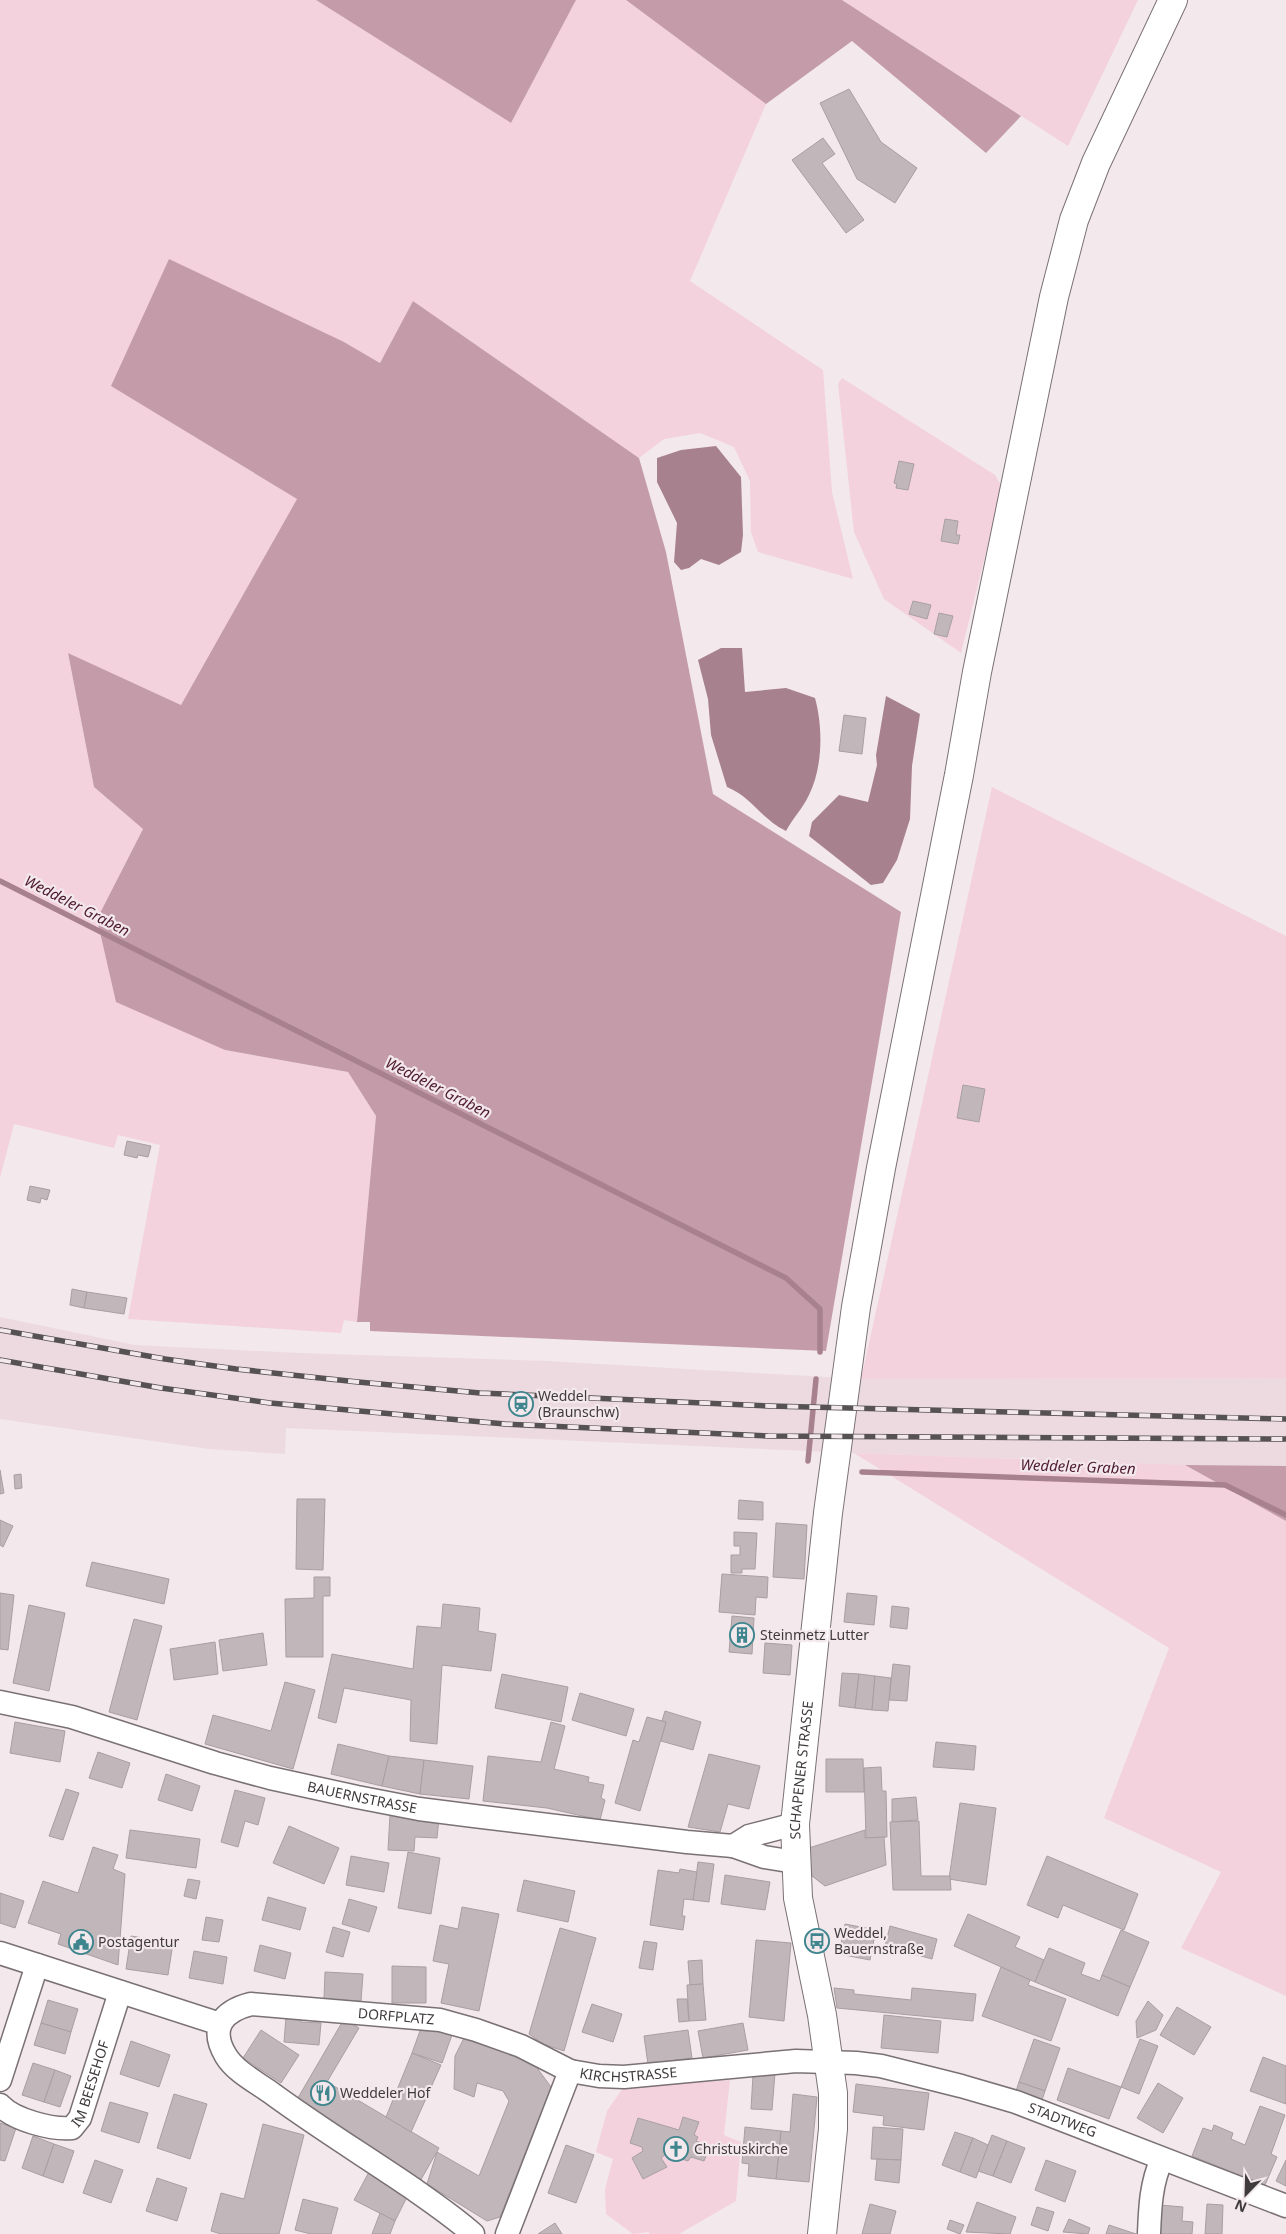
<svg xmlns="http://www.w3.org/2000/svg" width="1286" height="2234" viewBox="0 0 1286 2234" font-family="'Noto Sans',sans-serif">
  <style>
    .built { fill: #ecdae0 }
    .green { fill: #f3d2dd }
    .forest { fill: #c49ca9 }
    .water { fill: #a8818e }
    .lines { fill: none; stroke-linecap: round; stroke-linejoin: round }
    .stream { stroke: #a8818e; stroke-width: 5.5 }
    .building { fill: #c1b7ba; stroke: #a99fa2 }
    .minor-casing { stroke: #7a7174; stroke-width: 25 }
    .tertiary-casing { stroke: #7a7174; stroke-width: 30 }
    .minor { stroke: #fff; stroke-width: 22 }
    .tertiary { stroke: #fff; stroke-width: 28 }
    .rail-casing { stroke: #565254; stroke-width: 5.5 }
    .rail { stroke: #f3e8ec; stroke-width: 4; stroke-dasharray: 11; stroke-linecap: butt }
    .labels { text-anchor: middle; stroke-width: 4.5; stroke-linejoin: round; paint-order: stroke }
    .poi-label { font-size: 14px; fill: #3f3b3d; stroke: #f3e8ec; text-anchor: start }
    .street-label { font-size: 14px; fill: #3f3b3d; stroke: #f3e8ec }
    .water-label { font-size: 15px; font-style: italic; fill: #4e1a30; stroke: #f3e8ec }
  </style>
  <rect width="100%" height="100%" fill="#f3e8ec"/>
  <!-- built -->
  <path class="built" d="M0 1317 135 1345 299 1353 548 1361 861 1379 1286 1378V1466L1177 1465 854 1453 286 1428 285 1454 209 1449 0 1419Z"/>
  <!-- green -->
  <g class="green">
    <path d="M0 0H316L511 123 576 0H626L766 104 690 281 823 370 832 492 853 579 758 552 751 532 750 481 734 447 700 433 664 439 639 458 413 301 380 363 344 342 112 386 297 499 181 705 68 653 94 787 143 829 97 919 225 1050 348 1072 376 1116 357 1322 344 1320 341 1333 128 1319 160 1145 118 1135 114 1148 14 1124 0 1178Z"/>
    <path d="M842 0H1138L1068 146Z"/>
    <path d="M842 378 995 475 1002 487 961 653 884 599 854 532 838 384Z"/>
    <path d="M992 787 1286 936V1378L861 1379Z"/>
    <path d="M854 1453 1185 1465 1286 1521V1996L1181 1948 1221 1872 1104 1818 1169 1648Z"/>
    <path d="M730 2080 724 2135 741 2142 736 2201 679 2234H650L648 2232 633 2234 606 2214 605 2189 613 2159 596 2152 607 2111 623 2088Z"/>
  </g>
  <!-- forest -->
  <g class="forest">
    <path d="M316 0H576L511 123Z"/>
    <path d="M626 0H842L1021 116 986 153 852 41 766 104Z"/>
    <path d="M169 259 344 342 380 363 413 301 639 458 666 552 713 794 901 912 826 1351 370 1331V1322H357L376 1116 348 1072 225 1050 116 1002 97 919 143 829 94 787 68 653 181 705 297 499 111 386Z"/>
    <path d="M1185 1465 1286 1466V1521Z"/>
  </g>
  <!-- water -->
  <g class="water">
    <path d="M716 446 741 477 743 535 741 552 719 565 701 559 689 568 681 570 674 562 677 523 657 482V458L681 450Z"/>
    <path d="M721 648H742L745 692 786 688 815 698C823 727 823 767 809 795 803 808 793 818 786 831 761 819 752 797 727 787L711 735 708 699 698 660Z"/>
    <path d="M886 696 920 714 912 766 910 819 897 860 883 883 871 885 809 836 812 822 839 795 868 802 877 765 876 755Z"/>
  </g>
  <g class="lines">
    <!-- stream -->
    <g class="stream">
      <path d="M0 881 786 1278 820 1309V1352"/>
      <path d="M808 1461 816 1379"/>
      <path d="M862 1472 1225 1485 1286 1515"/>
    </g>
  </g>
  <!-- building -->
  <g class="building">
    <path d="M849 89 881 142 917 168 895 203 857 179 820 103Z"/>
    <path d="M823 138 835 154 822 163 864 220 846 233 792 160Z"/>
    <path d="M899 461 914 464 908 490 896 488 897 484 894 483Z"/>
    <path d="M945 519 958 521 956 535H960L958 544 941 541Z"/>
    <path d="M913 601 931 605 927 619 909 614Z"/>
    <path d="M939 613 953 616 947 637 934 634Z"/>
    <path d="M844 715 866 718 862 754 839 751Z"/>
    <path d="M963 1085 985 1089 979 1122 957 1118Z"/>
    <path d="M127 1141 151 1146 148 1157 138 1155 137 1158 124 1155Z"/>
    <path d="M30 1186 50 1190 47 1200 41 1198 40 1203 27 1200Z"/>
    <path d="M72 1289 87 1292 84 1308 70 1305Z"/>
    <path d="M87 1292 127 1298 124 1314 84 1308Z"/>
    <path d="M0 1470 4 1493 0 1494Z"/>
    <path d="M21 1474 22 1488 15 1489 14 1475Z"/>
    <path d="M297 1499H325L323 1570 296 1569Z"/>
    <path d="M739 1500 763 1502V1520L738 1519Z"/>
    <path d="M0 1520 13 1526 3 1547 0 1545Z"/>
    <path d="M776 1523 807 1525 804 1579 773 1577Z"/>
    <path d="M734 1532 757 1533 755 1569H742V1573H731V1555H740V1546H734Z"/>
    <path d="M92 1562 169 1579 164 1604 86 1586Z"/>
    <path d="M722 1574 768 1577 767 1598 756 1597 755 1615 719 1612Z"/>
    <path d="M314 1577H330V1596H323V1657H286L285 1599 314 1598Z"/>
    <path d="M0 1593 14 1595 8 1650 0 1649Z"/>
    <path d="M847 1593 877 1596 874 1625 844 1622Z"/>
    <path d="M443 1604 480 1608 478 1631 496 1634 491 1671 442 1665 437 1744 410 1741 411 1700 344 1688 336 1723 318 1718 332 1654 413 1669 417 1626 441 1628Z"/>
    <path d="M29 1605 65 1613 49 1691 13 1683Z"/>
    <path d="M892 1606 909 1608 907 1629 890 1627Z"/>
    <path d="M732 1616 754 1618 752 1654 729 1652Z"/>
    <path d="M134 1619 162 1626 137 1720 109 1712Z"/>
    <path d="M263 1633 267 1665 223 1671 219 1640Z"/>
    <path d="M215 1642 218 1674 174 1680 170 1649Z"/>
    <path d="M765 1643 792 1645 790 1675 763 1673Z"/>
    <path d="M893 1664 910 1666 907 1701 889 1700Z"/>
    <path d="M842 1673 859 1674 855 1708 839 1706Z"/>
    <path d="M502 1674 568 1687 561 1722 495 1708Z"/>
    <path d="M859 1674 875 1676 872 1710 855 1708Z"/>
    <path d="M875 1676 891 1678 888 1711 872 1710Z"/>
    <path d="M285 1682 315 1690 293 1769 205 1744 213 1715 271 1731Z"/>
    <path d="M580 1693 634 1709 626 1736 572 1720Z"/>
    <path d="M665 1711 701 1722 693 1750 661 1741 666 1722 662 1721Z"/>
    <path d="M647 1717 666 1722 640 1811 615 1803 633 1740 639 1742Z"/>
    <path d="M15 1722 65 1731 60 1762 10 1753Z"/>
    <path d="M551 1722 565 1726 554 1769 589 1777 588 1782 604 1785 601 1798 605 1800 600 1820 547 1808 483 1801 488 1756 541 1762Z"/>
    <path d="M936 1742 976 1746 974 1770 933 1767Z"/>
    <path d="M338 1744 389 1756 382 1786 331 1774Z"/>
    <path d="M98 1752 130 1763 122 1788 89 1778Z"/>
    <path d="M709 1754 760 1766 749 1809 728 1804 720 1832 688 1827Z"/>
    <path d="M389 1756 424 1760 420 1794 382 1786Z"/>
    <path d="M826 1759H863L864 1792H826Z"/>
    <path d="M424 1760 473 1766 469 1799 420 1794Z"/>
    <path d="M881 1767 882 1791H886L887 1837 866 1838 864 1768Z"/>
    <path d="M166 1774 200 1786 192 1811 158 1800Z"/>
    <path d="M66 1789 79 1793 63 1840 49 1836Z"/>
    <path d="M235 1790 265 1798 258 1825 245 1821 238 1847 221 1842Z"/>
    <path d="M916 1797 918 1820 892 1822V1799Z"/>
    <path d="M960 1803 996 1808 986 1885 949 1879Z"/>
    <path d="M390 1815 439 1818 437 1838 415 1837 414 1851 388 1850Z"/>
    <path d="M919 1821 921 1876H950L951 1890H893L890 1822Z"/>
    <path d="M289 1826 339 1848 324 1884 273 1863Z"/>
    <path d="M130 1830 200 1839 196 1868 126 1858Z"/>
    <path d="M865 1830V1838L884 1837 886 1865 825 1886 812 1876 809 1848Z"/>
    <path d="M93 1847 118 1855 113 1869 125 1874 118 1965 58 1944 61 1934 28 1923 43 1881 78 1893Z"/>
    <path d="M408 1852 440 1858 431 1914 398 1908Z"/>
    <path d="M351 1856 389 1863 384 1892 346 1885Z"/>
    <path d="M1047 1856 1138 1894 1124 1930 1063 1905 1058 1918 1027 1905Z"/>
    <path d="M698 1862 714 1864 709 1902 693 1900Z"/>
    <path d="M680 1869 697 1872 693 1900 684 1899 682 1916H685L683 1930 650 1925 658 1870 679 1873Z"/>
    <path d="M725 1875 770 1882 765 1910 721 1904Z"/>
    <path d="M188 1879 200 1881 196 1899 184 1896Z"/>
    <path d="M524 1880 575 1891 568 1922 517 1911Z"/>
    <path d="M0 1893 24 1901 15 1928 0 1923Z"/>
    <path d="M268 1897 306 1908 300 1930 262 1920Z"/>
    <path d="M349 1899 377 1907 369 1932 342 1924Z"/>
    <path d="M462 1907 499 1914 479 2011 441 2003 449 1964 433 1961 440 1925 458 1929Z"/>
    <path d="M968 1914 1020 1937 1015 1947 1044 1960 1035 1982 954 1946Z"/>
    <path d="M206 1917 223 1920 219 1942 202 1940Z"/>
    <path d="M845 1924 876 1930 870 1960 839 1954Z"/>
    <path d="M890 1926 937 1939 932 1959 885 1946Z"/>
    <path d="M333 1927 350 1932 343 1957 326 1952Z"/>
    <path d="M560 1928 596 1938 564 2051 543 2044 529 2034Z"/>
    <path d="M1121 1930 1149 1942 1130 1987 1102 1975Z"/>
    <path d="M131 1936 173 1943 168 1975 126 1969Z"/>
    <path d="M756 1940 791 1943 784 2021 749 2017Z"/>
    <path d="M644 1941 657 1943 653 1970 639 1968Z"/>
    <path d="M260 1945 291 1953 285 1979 254 1971Z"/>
    <path d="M1049 1948 1085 1963 1081 1974 1100 1981 1102 1975 1130 1987 1118 2016 1035 1982Z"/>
    <path d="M194 1951 227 1957 223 1984 189 1978Z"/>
    <path d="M702 1960 703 1984 690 1985 688 1961Z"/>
    <path d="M392 1966 426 1967V2003H392Z"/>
    <path d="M1001 1967 1030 1980 1028 1985 1066 1999 1051 2041 982 2016Z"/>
    <path d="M325 1972 363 1974 361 2001 324 1999Z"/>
    <path d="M703 1984 706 2020 689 2021 687 1985Z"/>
    <path d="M834 1988 854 1990V1994L911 2000 912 1988 976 1994 973 2021 837 2008Z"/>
    <path d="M677 1999H687L689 2021 679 2022Z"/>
    <path d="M48 2000 78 2009 71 2032 41 2023Z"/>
    <path d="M1148 2001 1163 2015 1156 2030 1137 2038 1136 2021Z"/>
    <path d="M592 2004 622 2014 613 2042 582 2032Z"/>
    <path d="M1177 2007 1211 2027 1194 2055 1160 2035Z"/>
    <path d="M884 2015 941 2021 938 2053 881 2048Z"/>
    <path d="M286 2017 301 2018V2022L321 2023 319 2045 284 2042Z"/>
    <path d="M344 2019 359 2028 327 2082 439 2148 419 2183 292 2108Z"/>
    <path d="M41 2023 71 2032 65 2054 34 2045Z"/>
    <path d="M743 2023 748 2050 703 2058 698 2031Z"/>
    <path d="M421 2028 453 2032 442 2063 412 2053Z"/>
    <path d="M261 2030 299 2055 281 2083 243 2058Z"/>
    <path d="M688 2030 692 2058 648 2064 644 2036Z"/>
    <path d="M464 2038 532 2061 551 2087 500 2217 487 2221 427 2184 437 2152 479 2176 509 2101 503 2091 477 2083 474 2097 454 2089 455 2056Z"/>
    <path d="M1034 2039 1060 2048 1045 2091 1019 2082Z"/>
    <path d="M1140 2039 1158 2046 1139 2094 1121 2087Z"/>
    <path d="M131 2041 170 2055 159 2087 120 2074Z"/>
    <path d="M412 2053 441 2065 411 2132 386 2117Z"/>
    <path d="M1263 2057 1286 2066V2104L1250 2091Z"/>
    <path d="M33 2063 55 2070 44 2102 22 2095Z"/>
    <path d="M1068 2068 1121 2087 1109 2119 1057 2100Z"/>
    <path d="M55 2070 71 2076 60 2107 44 2102Z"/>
    <path d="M775 2073 772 2110 751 2109 753 2075Z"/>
    <path d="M1019 2082 1045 2091 1042 2100 1016 2091Z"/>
    <path d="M1158 2083 1183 2098 1163 2133 1137 2118Z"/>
    <path d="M856 2084 929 2093 924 2130 883 2125 884 2116 853 2112Z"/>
    <path d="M174 2094 207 2104 190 2159 157 2148Z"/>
    <path d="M793 2094 817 2097 809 2182 776 2179 781 2131 790 2132Z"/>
    <path d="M110 2102 148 2113 139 2143 101 2131Z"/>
    <path d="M1260 2106 1285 2115 1271 2154 1277 2157 1265 2185 1192 2156 1203 2128 1212 2131 1214 2125 1233 2133 1231 2139 1245 2145Z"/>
    <path d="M683 2117 699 2122 694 2135 698 2137 696 2141 710 2146 704 2161 691 2157 688 2161 666 2154 661 2158 667 2167 643 2179 632 2158 643 2151 642 2147 630 2143 638 2118 679 2130Z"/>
    <path d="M0 2123 16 2128 5 2161 0 2160Z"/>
    <path d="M263 2124 304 2135 279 2234H221L211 2231 221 2193 244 2199Z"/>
    <path d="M745 2127 781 2131 776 2179 748 2176 749 2164 742 2163Z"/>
    <path d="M873 2127 903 2129 901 2160 871 2159Z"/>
    <path d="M955 2132 973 2138 960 2172 942 2165Z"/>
    <path d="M992 2135 1007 2141 993 2176 978 2171Z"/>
    <path d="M33 2136 54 2144 43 2176 22 2168Z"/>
    <path d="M973 2138 988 2145 976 2178 960 2172Z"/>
    <path d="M1007 2141 1025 2148 1011 2183 993 2176Z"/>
    <path d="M54 2144 74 2151 63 2183 43 2176Z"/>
    <path d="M566 2145 594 2155 576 2203 548 2193Z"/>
    <path d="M877 2159 901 2160 899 2183 875 2180Z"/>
    <path d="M95 2160 123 2170 111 2203 83 2193Z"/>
    <path d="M1046 2160 1076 2171 1065 2202 1035 2190Z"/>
    <path d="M1286 2160V2186L1276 2181Z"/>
    <path d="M369 2172 409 2193 395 2221 354 2200Z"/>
    <path d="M157 2178 187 2188 177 2221 146 2211Z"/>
    <path d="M303 2199 338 2208 331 2234H311L295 2230Z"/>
    <path d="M977 2202 1016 2217 1010 2234 966 2232Z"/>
    <path d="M870 2204 896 2211 890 2234H862Z"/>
    <path d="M1207 2204 1223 2205 1222 2234H1205Z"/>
    <path d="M1160 2205 1183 2207 1182 2221 1193 2222 1192 2234H1158Z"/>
    <path d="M1037 2207 1054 2212 1048 2231 1031 2225Z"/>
    <path d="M380 2213 395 2221 390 2234H372Z"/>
    <path d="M1069 2219 1090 2228 1088 2234 1063 2232Z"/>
    <path d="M950 2220 964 2225 960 2234 947 2229Z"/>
    <path d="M555 2223 562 2234H538Z"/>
    <path d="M1109 2225 1136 2234H1106Z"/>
  </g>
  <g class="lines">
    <defs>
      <g id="minor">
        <path id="s1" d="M0 1702 72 1717 215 1763 270 1778 357 1797 419 1809 474 1816 687 1842 733 1846 764 1857 795 1862"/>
        <path d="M733 1846 749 1836 795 1824"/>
        <path d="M0 1953 220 2024"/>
        <path d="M0 2080 37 1965"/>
        <path id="s2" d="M0 2105C14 2120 52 2130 72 2128L80 2118 120 1992"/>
        <path id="s3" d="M473 2234C454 2217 433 2203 412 2188 365 2156 316 2126 270 2092 256 2082 235 2071 226 2056 209 2028 223 2011 251 2004L440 2020 476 2030 521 2046 570 2071 599 2076 624 2077 796 2061 856 2063 881 2066 961 2086 1016 2102 1286 2206"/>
        <path d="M507 2234 570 2071"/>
        <path d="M1149 2234C1150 2207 1151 2183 1162 2159"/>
      </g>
      <g id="tertiary">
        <path id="s4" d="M822 2234 833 2129V2093L822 2015 798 1898 795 1824 828 1513 856 1307 881 1168 959 775 977 672 1054 297 1074 220 1096 163 1173 0"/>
      </g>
    </defs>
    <!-- minor casing -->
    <use href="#minor" class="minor-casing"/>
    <!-- tertiary casing -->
    <use href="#tertiary" class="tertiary-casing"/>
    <!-- minor -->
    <use href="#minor" class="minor"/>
    <!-- tertiary -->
    <use href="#tertiary" class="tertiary"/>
    <defs>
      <g id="rail">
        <path d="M0 1330 165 1359 236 1369 358 1382 480 1393 769 1406 1286 1419"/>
        <path d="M0 1360 161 1388 270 1403 505 1424 768 1436 1286 1439"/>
      </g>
    </defs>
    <!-- rail casing -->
    <use href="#rail" class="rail-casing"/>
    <!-- rail -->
    <use href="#rail" class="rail"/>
  </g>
  <!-- icons -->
  <defs>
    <symbol id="station-ring" viewBox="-11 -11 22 22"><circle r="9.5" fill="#f3e8ec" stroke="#3e858e" stroke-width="1.5"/><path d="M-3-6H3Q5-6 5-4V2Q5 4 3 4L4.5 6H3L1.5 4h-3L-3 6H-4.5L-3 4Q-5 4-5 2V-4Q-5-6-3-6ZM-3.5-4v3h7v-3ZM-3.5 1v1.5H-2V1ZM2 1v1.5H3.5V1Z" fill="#3e858e"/></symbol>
    <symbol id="building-ring" viewBox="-11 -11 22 22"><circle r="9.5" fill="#f3e8ec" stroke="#3e858e" stroke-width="1.5"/><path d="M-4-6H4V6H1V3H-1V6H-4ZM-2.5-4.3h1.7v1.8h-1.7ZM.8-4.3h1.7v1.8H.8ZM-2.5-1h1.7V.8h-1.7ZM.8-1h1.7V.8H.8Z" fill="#3e858e"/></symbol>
    <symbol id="bus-ring" viewBox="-11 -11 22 22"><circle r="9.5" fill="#f3e8ec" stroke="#3e858e" stroke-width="1.5"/><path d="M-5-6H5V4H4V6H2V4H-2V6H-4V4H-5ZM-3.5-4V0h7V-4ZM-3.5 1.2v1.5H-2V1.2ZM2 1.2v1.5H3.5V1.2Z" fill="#3e858e"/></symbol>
    <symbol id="civic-ring" viewBox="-11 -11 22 22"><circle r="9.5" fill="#f3e8ec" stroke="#3e858e" stroke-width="1.5"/><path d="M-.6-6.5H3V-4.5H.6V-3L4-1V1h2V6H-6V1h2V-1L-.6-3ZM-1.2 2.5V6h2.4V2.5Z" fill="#3e858e"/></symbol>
    <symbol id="restaurant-ring" viewBox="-11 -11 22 22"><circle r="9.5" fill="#f3e8ec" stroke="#3e858e" stroke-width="1.5"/><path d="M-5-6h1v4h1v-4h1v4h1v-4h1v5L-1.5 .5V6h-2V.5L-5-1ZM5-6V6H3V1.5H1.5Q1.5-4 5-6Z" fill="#3e858e"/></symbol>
    <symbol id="church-ring" viewBox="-11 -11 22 22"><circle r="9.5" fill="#f3e8ec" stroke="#3e858e" stroke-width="1.5"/><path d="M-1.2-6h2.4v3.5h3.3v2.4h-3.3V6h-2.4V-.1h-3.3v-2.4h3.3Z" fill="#3e858e"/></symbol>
  </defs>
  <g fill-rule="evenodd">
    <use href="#station-ring" x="507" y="1390" width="28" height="28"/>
    <use href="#building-ring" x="728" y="1621" width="28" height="28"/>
    <use href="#bus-ring" x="803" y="1927" width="28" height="28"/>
    <use href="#civic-ring" x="67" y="1928" width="28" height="28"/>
    <use href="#restaurant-ring" x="309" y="2079" width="28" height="28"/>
    <use href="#church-ring" x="662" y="2135" width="28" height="28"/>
  </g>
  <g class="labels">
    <!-- poi labels -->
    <g class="poi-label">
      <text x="538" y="1401">Weddel<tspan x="538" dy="16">(Braunschw)</tspan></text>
      <text x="760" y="1640">Steinmetz Lutter</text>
      <text x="834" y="1938">Weddel,<tspan x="834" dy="16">Bauernstraße</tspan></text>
      <text x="98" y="1947">Postagentur</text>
      <text x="340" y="2098">Weddeler Hof</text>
      <text x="694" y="2154">Christuskirche</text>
    </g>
    <!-- street labels -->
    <g class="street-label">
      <text dy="5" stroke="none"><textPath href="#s4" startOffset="468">SCHAPENER STRASSE</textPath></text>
      <text dy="5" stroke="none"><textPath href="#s1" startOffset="375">BAUERNSTRASSE</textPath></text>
      <text dy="5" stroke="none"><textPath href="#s3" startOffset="522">DORFPLATZ</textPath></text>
      <text dy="5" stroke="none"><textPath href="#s3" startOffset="765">KIRCHSTRASSE</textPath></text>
      <text dy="5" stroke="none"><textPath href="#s2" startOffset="126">IM BEESEHOF</textPath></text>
      <text dy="5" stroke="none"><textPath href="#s3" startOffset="1208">STADTWEG</textPath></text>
    </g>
    <!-- water labels -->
    <g class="water-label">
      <text transform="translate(77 906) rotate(27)" y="5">Weddeler Graben</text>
      <text transform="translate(438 1088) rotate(27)" y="5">Weddeler Graben</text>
      <text transform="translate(1078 1467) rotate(2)" y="5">Weddeler Graben</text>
    </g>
  </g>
  <!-- north arrow -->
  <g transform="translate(1246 2194) rotate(203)" stroke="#f3e8ec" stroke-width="4" paint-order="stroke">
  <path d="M0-4L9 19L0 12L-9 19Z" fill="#3f3b3d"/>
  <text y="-8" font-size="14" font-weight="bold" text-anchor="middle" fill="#3f3b3d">N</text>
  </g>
</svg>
